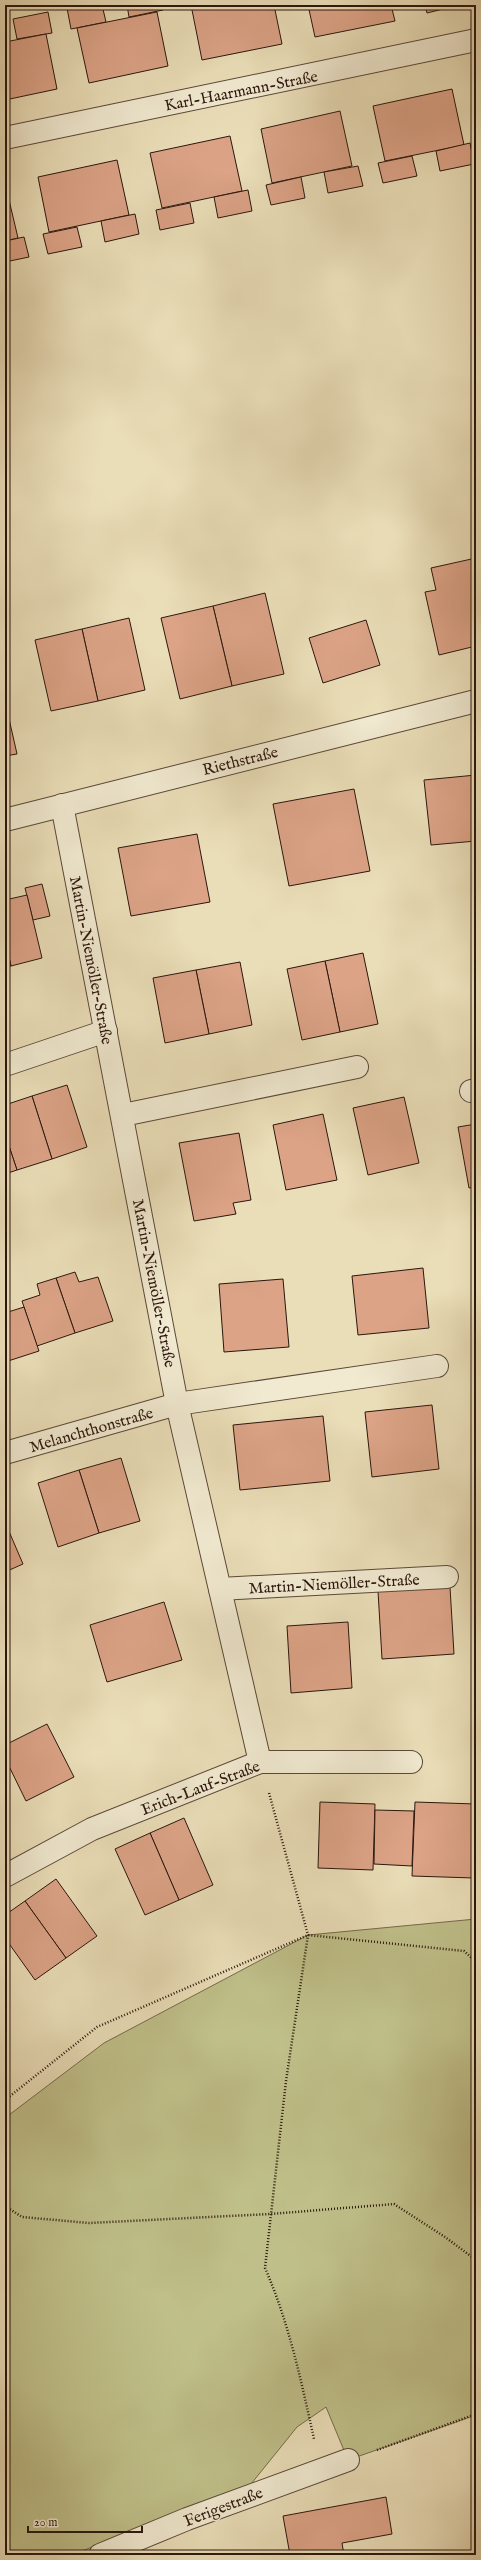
<svg xmlns="http://www.w3.org/2000/svg" width="481" height="2560" viewBox="0 0 481 2560" font-family="'IM FELL English',serif">
  <style>
    .green { fill: #bfbf89; stroke: #756a4b }
    .building { fill: #dca387; stroke: #2b160d }
    .lines { fill: none; stroke-linecap: round; stroke-linejoin: round }
    .minor-casing { stroke: #5b4838; stroke-width: 24 }
    .path { stroke: #2b160d; stroke-width: 2.5; stroke-dasharray: 1 2; stroke-linecap: butt }
    .minor { stroke: #f1ead1; stroke-width: 22 }
    .labels { text-anchor: middle; stroke-width: 3; stroke-linejoin: round; paint-order: stroke }
    .street-label { font-size: 16px; fill: #2b160d; stroke: #f1ead1 }
  </style>
  <rect width="100%" height="100%" fill="#eadeb8"/>
  <filter id="stains"><feTurbulence type="fractalNoise" baseFrequency=".005" numOctaves="4"/><feColorMatrix values="0 0 0 0 .2 0 0 0 0 .09 0 0 0 0 .02 0 0 0 .5 -.17"/></filter>
  <radialGradient id="worn" r=".72"><stop offset=".6" stop-color="#630" stop-opacity="0"/><stop offset="1" stop-color="#630" stop-opacity=".3"/></radialGradient>
  <!-- green -->
  <path class="green" d="M476 1919V2415L348 2460 326 2407 297 2427 247 2489 71 2555H5V2118L104 2043 308 1935Z"/>
  <!-- building -->
  <g class="building">
    <path d="M82 5H102L106 22 71 29 67 8Z"/>
    <path d="M127 5H162L163 10 129 17Z"/>
    <path d="M191 5H274L282 44 202 60Z"/>
    <path d="M308 5H391L395 21 315 37Z"/>
    <path d="M425 5H459L427 13Z"/>
    <path d="M48 12 52 33 17 39 13 19Z"/>
    <path d="M157 12 168 66 89 83 77 28Z"/>
    <path d="M46 34 57 89 5 100V42Z"/>
    <path d="M452 89 464 145 385 161 373 106Z"/>
    <path d="M340 111 352 166 272 183 261 129Z"/>
    <path d="M230 136 242 191 162 208 150 153Z"/>
    <path d="M470 143 474 164 440 171 436 151Z"/>
    <path d="M412 156 417 176 383 183 378 163Z"/>
    <path d="M117 160 129 215 49 232 38 177Z"/>
    <path d="M358 166 363 186 328 193 324 172Z"/>
    <path d="M301 177 305 198 271 205 266 185Z"/>
    <path d="M5 183 18 238 5 241Z"/>
    <path d="M248 190 252 211 218 218 214 197Z"/>
    <path d="M190 203 194 223 160 230 156 210Z"/>
    <path d="M135 214 139 234 105 242 101 221Z"/>
    <path d="M77 227 82 247 48 254 43 234Z"/>
    <path d="M24 237 29 257 5 262V241Z"/>
    <path d="M476 558V646L439 655 425 592 436 590 431 568Z"/>
    <path d="M265 593 284 674 232 686 213 606Z"/>
    <path d="M213 606 232 686 180 699 161 618Z"/>
    <path d="M129 618 145 690 98 701 82 629Z"/>
    <path d="M366 620 380 665 323 683 309 638Z"/>
    <path d="M82 629 98 701 51 711 35 640Z"/>
    <path d="M5 701 17 754 5 756Z"/>
    <path d="M476 775V841L431 845 424 780Z"/>
    <path d="M354 789 370 871 289 886 273 804Z"/>
    <path d="M197 834 210 902 131 916 118 848Z"/>
    <path d="M42 884 50 916 33 920 25 888Z"/>
    <path d="M27 895 42 958 11 966 5 940V900Z"/>
    <path d="M5 940 11 966 5 967Z"/>
    <path d="M363 953 378 1024 340 1032 325 961Z"/>
    <path d="M325 961 340 1032 302 1040 287 969Z"/>
    <path d="M240 962 252 1025 209 1034 196 970Z"/>
    <path d="M196 970 209 1034 165 1043 153 978Z"/>
    <path d="M67 1085 87 1147 52 1159 32 1096Z"/>
    <path d="M32 1096 52 1159 17 1170 5 1134V1105Z"/>
    <path d="M404 1097 419 1163 368 1175 353 1108Z"/>
    <path d="M323 1114 337 1180 286 1190 273 1125Z"/>
    <path d="M476 1124V1187L469 1188 458 1127Z"/>
    <path d="M239 1133 251 1200 233 1203 236 1214 194 1221 179 1143Z"/>
    <path d="M5 1134 17 1170 5 1174Z"/>
    <path d="M423 1268 429 1328 358 1335 352 1276Z"/>
    <path d="M75 1272 79 1282 98 1277 113 1321 75 1333 56 1278Z"/>
    <path d="M56 1278 75 1333 37 1346 22 1301 40 1295 37 1284Z"/>
    <path d="M283 1279 289 1347 224 1352 219 1284Z"/>
    <path d="M24 1307 39 1351 5 1362V1313Z"/>
    <path d="M432 1405 439 1469 372 1477 365 1412Z"/>
    <path d="M323 1416 330 1481 240 1490 233 1425Z"/>
    <path d="M121 1458 140 1521 99 1533 79 1470Z"/>
    <path d="M79 1470 99 1533 58 1547 38 1483Z"/>
    <path d="M5 1522 23 1564 5 1572Z"/>
    <path d="M450 1587 454 1654 382 1659 378 1591Z"/>
    <path d="M164 1602 182 1660 107 1682 90 1625Z"/>
    <path d="M348 1622 352 1688 291 1693 287 1626Z"/>
    <path d="M47 1724 74 1777 26 1801 5 1758V1745Z"/>
    <path d="M320 1802 375 1804 373 1870 318 1868Z"/>
    <path d="M415 1802 476 1804 474 1878 412 1876Z"/>
    <path d="M375 1810 414 1811 412 1866 374 1864Z"/>
    <path d="M184 1818 213 1885 179 1900 150 1833Z"/>
    <path d="M150 1833 179 1900 145 1915 115 1849Z"/>
    <path d="M56 1879 97 1936 66 1958 25 1901Z"/>
    <path d="M25 1901 66 1958 35 1980 5 1938V1915Z"/>
    <path d="M386 2497 392 2534 342 2543 344 2555H290L283 2516Z"/>
  </g>
  <g class="lines">
    <defs>
      <g id="minor">
        <path d="M5 138 476 40"/>
        <path d="M62 805 177 1404 260 1762"/>
        <path d="M5 820 476 701"/>
        <path d="M5 1065 106 1031"/>
        <path d="M471 1091 476 1090"/>
        <path d="M123 1115 357 1067"/>
        <path d="M5 1453 177 1404 437 1366"/>
        <path d="M220 1589 447 1577"/>
        <path d="M5 1876 92 1829 260 1762H411"/>
        <path d="M100 2555 187 2519 348 2460"/>
      </g>
    </defs>
    <!-- minor casing -->
    <use href="#minor" class="minor-casing"/>
    <!-- path -->
    <g class="path">
      <path d="M269 1793 308 1935 286 2081 265 2268C289 2323 301 2380 314 2439"/>
      <path d="M5 2100 97 2027 308 1935 464 1951 476 1962"/>
      <path d="M5 2206 22 2217 89 2223 270 2214 394 2204 445 2237 476 2260"/>
      <path d="M377 2450 476 2414"/>
    </g>
    <!-- minor -->
    <use href="#minor" class="minor"/>
  </g>
  <g class="labels">
    <!-- street labels -->
    <g class="street-label">
      <text transform="translate(241 90) rotate(-11)" y="6">Karl-Haarmann-Straße</text>
      <text transform="translate(240 760) rotate(-14)" y="6">Riethstraße</text>
      <text transform="translate(92 960) rotate(79)" y="6">Martin-Niemöller-Straße</text>
      <text transform="translate(155 1283) rotate(79)" y="6">Martin-Niemöller-Straße</text>
      <text transform="translate(91 1429) rotate(-16)" y="6">Melanchthonstraße</text>
      <text transform="translate(334 1583) rotate(-3)" y="6">Martin-Niemöller-Straße</text>
      <text transform="translate(200 1787) rotate(-21)" y="6">Erich-Lauf-Straße</text>
      <text transform="translate(223 2506) rotate(-21)" y="6">Ferigestraße</text>
    </g>
  </g>
  <!-- margin -->
  <rect width="481" height="2560" fill="none" stroke="#eadeb8" stroke-width="20"/>
  <rect x="6" y="6" width="469" height="2548" fill="none" stroke="#2b160d" stroke-width="2"/>
  <rect x="10" y="10" width="461" height="2540" fill="none" stroke="#2b160d"/>
  <!-- scale -->
  <path d="M28 2526v6h114v-6" fill="none" stroke="#2b160d" stroke-width="2"/>
  <text x="34" y="2526" font-size="12" fill="#2b160d" stroke="#f1ead1" stroke-width="3" paint-order="stroke">20 m</text>
  <rect width="100%" height="100%" filter="url(#stains)"/>
  <rect width="100%" height="100%" fill="url(#worn)"/>
</svg>
